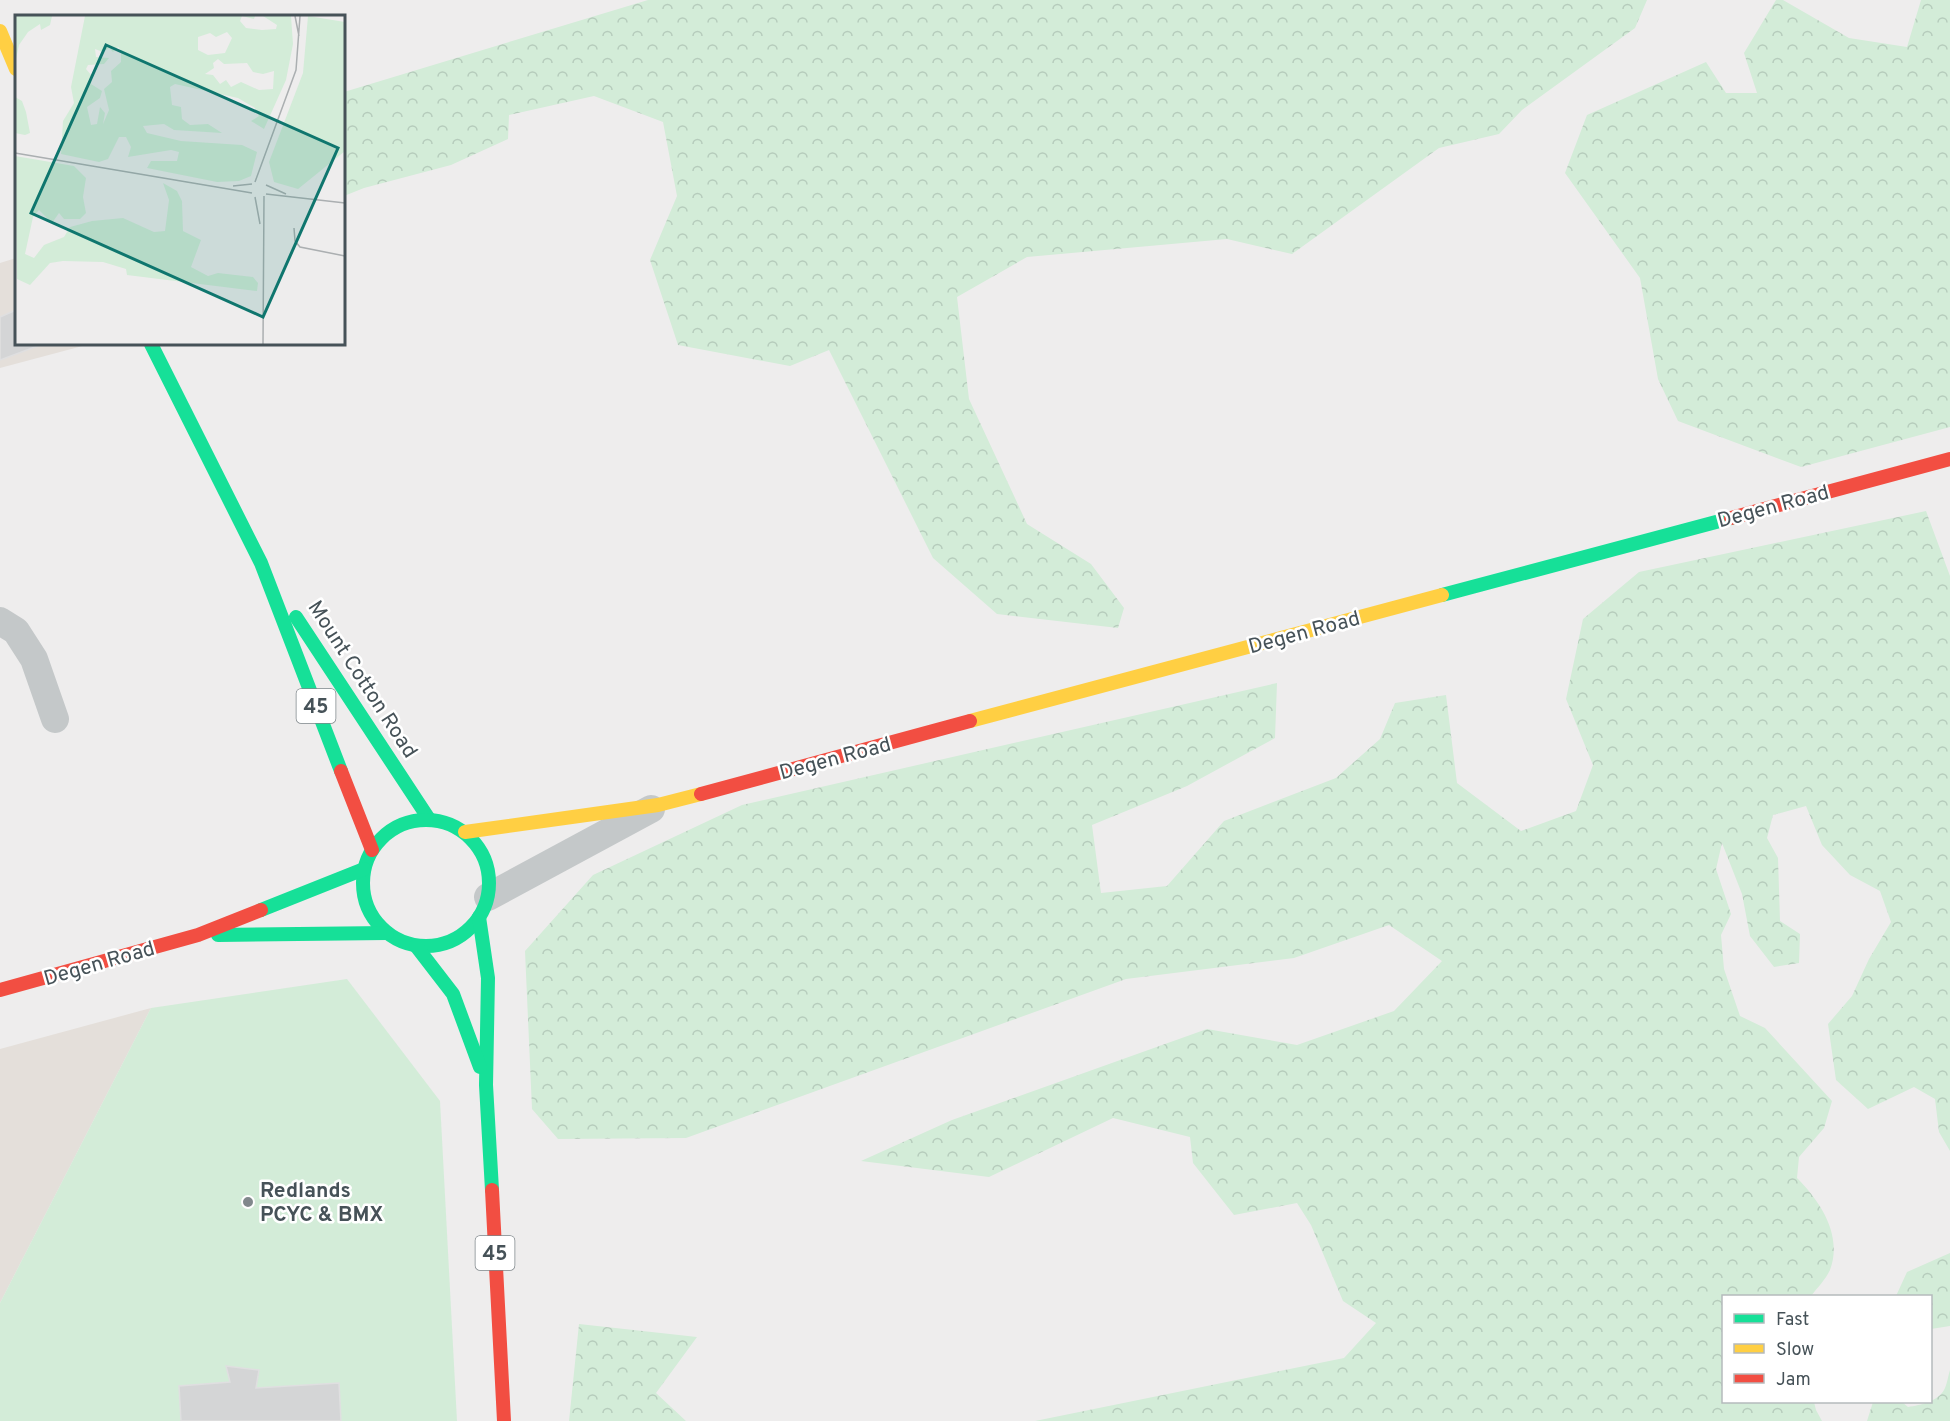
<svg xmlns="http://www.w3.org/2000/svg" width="1950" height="1421" viewBox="0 0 1950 1421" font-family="Overpass,sans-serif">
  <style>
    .commercial { fill: #e4dfda }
    .green { fill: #d3ecd8 }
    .forest { fill: url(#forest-crowns) }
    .building { fill: #d4d5d6; stroke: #dfdfe0; stroke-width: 1.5 }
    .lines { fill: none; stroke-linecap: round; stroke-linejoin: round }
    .street { stroke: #c4c8c9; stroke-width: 28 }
    .fast { stroke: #16e098; stroke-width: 14 }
    .slow { stroke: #ffcf43; stroke-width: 14 }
    .jam { stroke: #f24e42; stroke-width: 14 }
    .poi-dot { fill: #81888c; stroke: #fff; stroke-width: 2 }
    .labels { text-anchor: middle; stroke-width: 5; stroke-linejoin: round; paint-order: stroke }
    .shield { fill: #fff; stroke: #7e868a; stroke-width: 1.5 }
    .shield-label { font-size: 20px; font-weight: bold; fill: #465258 }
    .street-label { font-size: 21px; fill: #465258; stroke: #fff }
    .poi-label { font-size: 21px; font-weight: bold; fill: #465258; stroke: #fff; text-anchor: start }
    .inset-road { fill: none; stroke: #abafb1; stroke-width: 1.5 }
    .view { fill: #0f766e; fill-opacity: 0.15; stroke: #0f766e; stroke-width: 3 }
    .inset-edge { fill: none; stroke: #465258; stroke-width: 3 }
  </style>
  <defs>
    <pattern id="forest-crowns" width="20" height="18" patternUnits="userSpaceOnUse" patternTransform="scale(1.5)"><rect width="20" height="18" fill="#d3ecd8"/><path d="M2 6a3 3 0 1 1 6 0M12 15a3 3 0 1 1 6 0" fill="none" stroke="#b6ccbc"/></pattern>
  </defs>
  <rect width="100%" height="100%" fill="#eeeded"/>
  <!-- commercial -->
  <g class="commercial">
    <path d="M16 258V344H90L0 368V263Z"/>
    <path d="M151 1008 0 1303V1049Z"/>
  </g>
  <!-- green -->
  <path class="green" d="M347 979 440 1101 457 1421H0V1303L151 1008Z"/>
  <!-- forest -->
  <g class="forest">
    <path d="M648 0H1647L1635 28 1522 110 1499 134 1439 148 1292 254 1227 239 1027 257 957 297 969 399 1027 524 1091 564 1124 608 1118 628 997 614 933 558 829 350 790 366 678 345 650 260 677 196 663 122 594 96 509 115 508 139 451 165 364 188 344 196V92Z"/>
    <path d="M1776 0H1783L1849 38 1907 47 1921 0H1950V427L1801 467 1678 421 1658 379 1640 278 1565 173 1587 115 1706 62 1726 93H1757L1744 53Z"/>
    <path d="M1926 511 1950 576V1151L1939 1132 1935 1099 1914 1087 1868 1109 1836 1080 1828 1024 1852 996 1869 959 1891 922 1880 891 1850 875 1822 845 1806 806 1773 815 1767 838 1778 858 1780 921 1800 934 1799 963 1774 967 1750 936 1742 894 1722 843 1716 869 1731 914 1721 935 1724 969 1740 1016 1765 1028 1832 1101 1824 1128 1799 1157 1797 1178C1820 1201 1843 1235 1830 1270 1826 1279 1817 1288 1811 1296H1724V1402H1814L1816 1410 1822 1421H1035L1344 1358 1376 1323 1343 1301 1311 1225 1297 1203 1234 1215 1193 1163 1190 1137 1113 1118 989 1177 861 1161 952 1120 1207 1029 1297 1045 1394 1011 1442 961 1389 925 1294 958 1126 979 686 1138 558 1139 532 1109 525 951 593 875 742 805 1277 683 1275 738 1187 786 1092 825 1101 893 1167 886 1224 821 1336 778 1380 739 1395 703 1446 695 1457 783 1521 831 1576 811 1593 765 1566 699 1583 619 1639 572Z"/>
    <path d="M1950 1253V1326L1931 1329 1930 1296H1896L1907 1272Z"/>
    <path d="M579 1324 697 1337 656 1393 686 1421H569Z"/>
    <path d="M1950 1370V1421H1867L1873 1402H1902L1908 1407C1921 1405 1938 1401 1944 1390 1947 1385 1948 1376 1950 1370Z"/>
  </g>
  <!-- building -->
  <g class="building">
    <path d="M16 310V344H43L0 360V317Z"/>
    <path d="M226 1366 259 1370 256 1388 339 1383 341 1421H181L179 1386 230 1382Z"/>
  </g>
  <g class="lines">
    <!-- street -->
    <g class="street">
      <path d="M0 621 16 631 34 659 55 719"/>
      <path d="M488 897 651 809"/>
    </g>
    <!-- fast -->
    <g class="fast">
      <path d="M151 344 261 563 341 771"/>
      <path d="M1442 595 1731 518"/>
      <path d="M296 617 429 819"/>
      <circle cx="426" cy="883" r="63"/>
      <path d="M261 910 364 869"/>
      <path d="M479 917 488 978 486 1085 492 1190"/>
      <path d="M218 935 387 933"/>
      <path d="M416 946 453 994 480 1067"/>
    </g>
    <!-- slow -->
    <g class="slow">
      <path d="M0 31 16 69"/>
      <path d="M970 721 1442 595"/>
      <path d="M465 832 658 805 701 794"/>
    </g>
    <!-- jam -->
    <g class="jam">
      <path d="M1731 518 1950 459"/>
      <path d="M341 771 372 850"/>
      <path d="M701 794 970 721"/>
      <path d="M0 990 198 935 261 910"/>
      <path d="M492 1190 504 1421"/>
    </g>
  </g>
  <!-- markers -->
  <circle class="poi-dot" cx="248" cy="1202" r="6"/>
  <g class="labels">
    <!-- shield labels -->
    <g class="shield">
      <rect x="296.5" y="689" width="39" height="34" rx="4.5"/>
      <rect x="475.5" y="1236" width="39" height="34" rx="4.5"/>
    </g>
    <g class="shield-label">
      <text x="316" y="713">45</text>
      <text x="495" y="1260">45</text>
    </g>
    <!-- street labels -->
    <g class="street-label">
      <text transform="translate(1773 506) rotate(-15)" y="7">Degen Road</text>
      <text transform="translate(1304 632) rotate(-15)" y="7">Degen Road</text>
      <text transform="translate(363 679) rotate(57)" y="7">Mount Cotton Road</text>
      <text transform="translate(835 758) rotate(-15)" y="7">Degen Road</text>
      <text transform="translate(99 963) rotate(-16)" y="7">Degen Road</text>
    </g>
    <!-- poi labels -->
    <g class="poi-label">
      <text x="260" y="1197">Redlands<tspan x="260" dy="24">PCYC &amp; BMX</tspan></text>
    </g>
  </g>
  <!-- overview -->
  <g transform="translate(15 15)">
    <rect width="330" height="330" fill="#eeeded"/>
    <path d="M293 1 330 7V136L283 174 259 167 254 147 288 58Z" fill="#d3ecd8"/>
    <path d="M0 1H37L35 10 26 15 25 9 13 17 4 30 0 48ZM70 1H240L239 4 227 1 225 6 231 13 247 15 261 14 262 10 248 1H276L278 29 271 65 249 114 236 106 244 101 240 93 223 83 160 69 155 72 157 90 166 92 167 104 175 110 193 109 207 118 159 115 149 109 128 111 132 118 166 126 227 130 242 137 236 161 224 166 202 167 132 153 136 146H162L164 137 156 135 113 142 116 132 111 122H104L93 144 84 147 46 139 48 106 59 88 56 72ZM212 17 217 23 210 38 193 40 183 35V22L195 18 201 22ZM103 32 106 35V47L96 56 97 67 89 74 94 95 88 109 90 98 85 92 82 109 76 110 72 92 85 83 87 76 76 69 77 61 71 54 73 50 89 49 94 43 81 42 80 34 88 37 94 33 98 37ZM203 44 209 49 232 48 238 57 248 59 259 56 258 74 244 75 226 67 216 72 211 65 205 69 198 60 190 59 199 53 198 48ZM0 82 7 86 11 97 15 118 10 120 0 118ZM0 141 59 151 71 163 68 182 71 198 65 204H49L44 198 37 208 24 195 18 202 10 239 19 243 29 230 49 222 55 212 77 206 108 203 139 217 150 216 154 185 148 168 162 176 167 186 168 216 186 225 176 252 193 261 203 258 238 262 243 268 242 276 112 260 111 254 88 247 48 246 35 248 15 270 2 264Z" fill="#d3ecd8" fill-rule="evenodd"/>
    <path class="inset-road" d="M280 1 284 21M0 138 237 178M240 167 281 55 285 1M251 170 271 179M218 171 237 169M251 179 330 188M240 182 245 209M279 213 280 226 285 232 330 241M248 329 249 181"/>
    <path class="view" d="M91 30 323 133 248 302 16 198Z"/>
    <rect width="330" height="330" class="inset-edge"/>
  </g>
  <!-- legend -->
  <rect x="1722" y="1295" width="210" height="108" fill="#ffffff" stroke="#b5babc" stroke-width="1.5"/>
  <rect x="1734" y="1314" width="30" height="9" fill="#16e098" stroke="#b5babc" stroke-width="1.5"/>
  <text x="1776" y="1325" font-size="18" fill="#465258">Fast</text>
  <rect x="1734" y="1344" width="30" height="9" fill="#ffcf43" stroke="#b5babc" stroke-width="1.5"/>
  <text x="1776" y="1355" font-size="18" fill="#465258">Slow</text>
  <rect x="1734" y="1374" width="30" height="9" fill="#f24e42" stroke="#b5babc" stroke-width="1.5"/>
  <text x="1776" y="1385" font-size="18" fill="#465258">Jam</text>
</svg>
